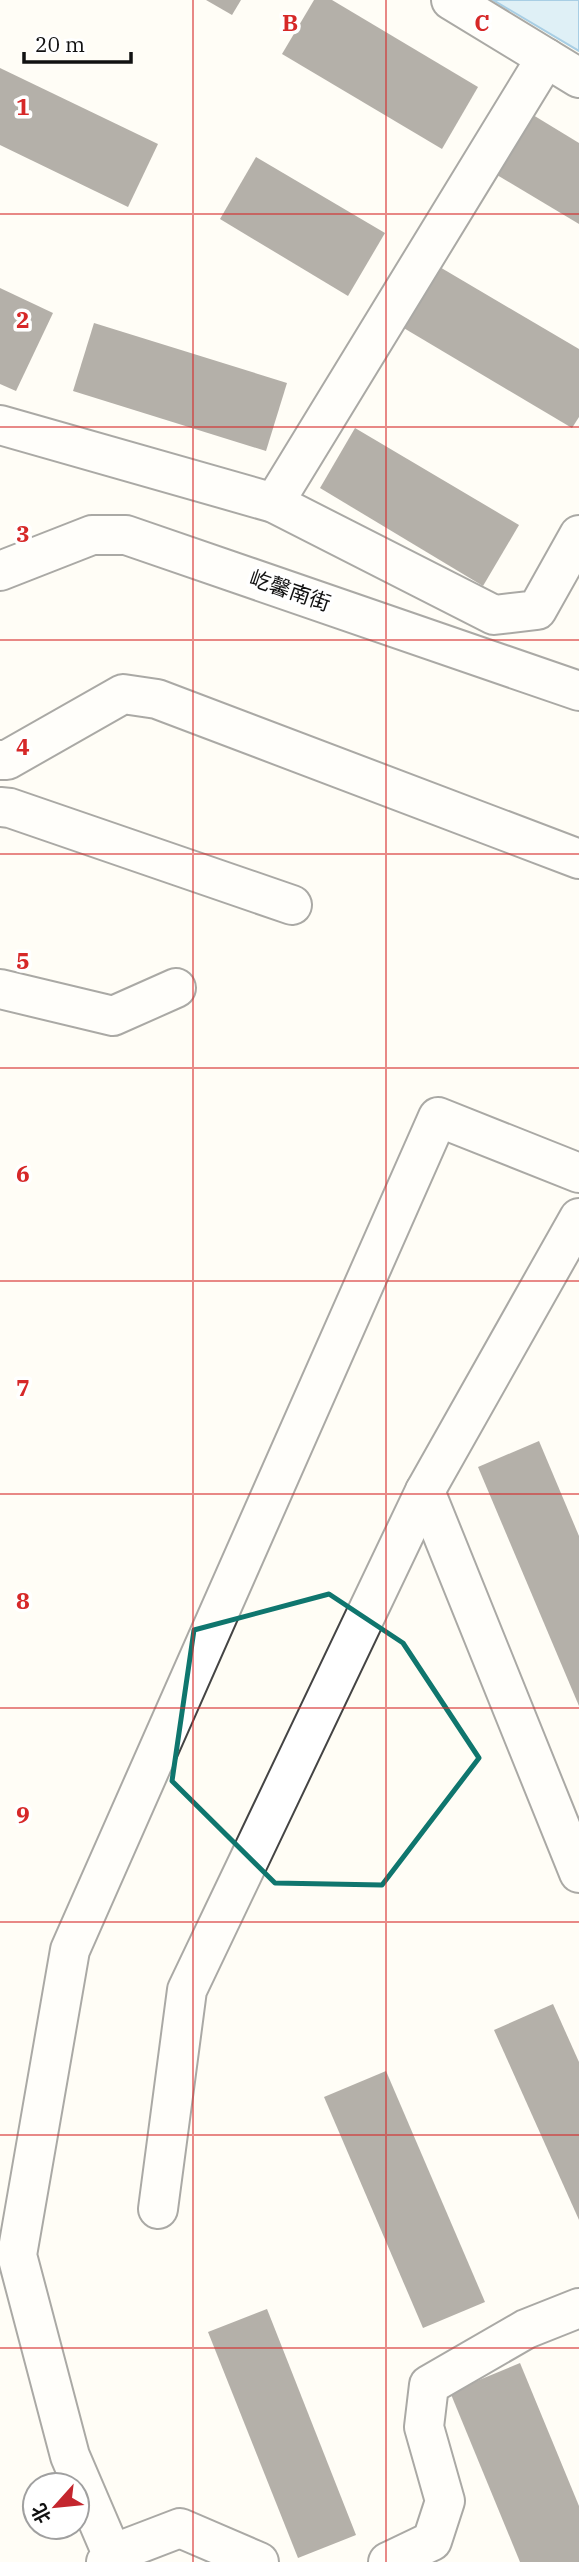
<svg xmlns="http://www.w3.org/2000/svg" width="579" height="2562" viewBox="0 0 579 2562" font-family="'IBM Plex Serif','Noto Sans SC',serif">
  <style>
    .water { fill: #b9e0f7; stroke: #3f96cf; stroke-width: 2 }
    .building { fill: #5a524d }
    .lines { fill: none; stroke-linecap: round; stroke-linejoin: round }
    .minor-casing { stroke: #444; stroke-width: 42 }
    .minor { stroke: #fff; stroke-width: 38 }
    .marked { fill: none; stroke: #0f766e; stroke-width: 5; stroke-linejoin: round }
    .grid { fill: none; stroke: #d62828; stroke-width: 2; stroke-opacity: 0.55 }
    .labels { text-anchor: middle; stroke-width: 7; stroke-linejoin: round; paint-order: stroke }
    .street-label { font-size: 21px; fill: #111; stroke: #fff }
    .grid-label { font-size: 23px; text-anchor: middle; font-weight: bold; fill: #d62828; stroke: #fff; stroke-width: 7; stroke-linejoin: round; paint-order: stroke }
  </style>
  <rect width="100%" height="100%" fill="#fffdf5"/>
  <!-- water -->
  <path class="water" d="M493 0H579V51Z"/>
  <!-- building -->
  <g class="building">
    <path d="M206 0H241L232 15Z"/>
    <path d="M314 0H332L478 87 442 149 282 54Z"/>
    <path d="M0 68 158 144 128 207 0 145Z"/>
    <path d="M533 115 579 143V224L497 175Z"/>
    <path d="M256 157 385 233 348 296 220 219Z"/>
    <path d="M438 266 579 349V417L572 428 402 327Z"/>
    <path d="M0 288 53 313 16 391 0 384Z"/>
    <path d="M94 323 287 383 266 451 73 391Z"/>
    <path d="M355 428 519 525 483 586 320 488Z"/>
    <path d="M539 1441 579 1536V1706L478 1467Z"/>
    <path d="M553 2004 579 2062V2220L494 2030Z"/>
    <path d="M386 2071 485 2302 423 2328 324 2097Z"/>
    <path d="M267 2309 356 2535 298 2558 208 2332Z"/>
    <path d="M520 2363 579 2506V2562H520L450 2392Z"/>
  </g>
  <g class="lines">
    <defs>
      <g id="minor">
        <path d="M451 0 579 78"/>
        <path d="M0 425 274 503 494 615 537 610 579 535"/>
        <path d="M274 503 546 58"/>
        <path d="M0 571 92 535H126L579 691"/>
        <path d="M0 760H7L123 694 157 699 579 859"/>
        <path d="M0 807 10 808 292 905"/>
        <path d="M0 989 113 1016 176 988"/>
        <path d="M425 1491 579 1873"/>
        <path d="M158 2209 187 1990 425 1491 579 1218"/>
        <path d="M112 2554 180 2528 259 2562"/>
        <path d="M106 2562 112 2554 70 2456 17 2255 70 1950 438 1117 579 1173"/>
        <path d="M388 2562 432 2541 445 2501 424 2427 429 2385 526 2329 579 2308"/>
      </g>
    </defs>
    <!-- minor casing -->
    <use href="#minor" class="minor-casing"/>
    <!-- minor -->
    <use href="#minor" class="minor"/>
  </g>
  <!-- marked area -->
  <path d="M0 0H579V2562H0ZM329 1594 403 1643 479 1758 382 1885 275 1883 172 1781 194 1630Z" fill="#fffdf5" fill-opacity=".55" fill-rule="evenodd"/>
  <path class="marked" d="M329 1594 403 1643 479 1758 382 1885 275 1883 172 1781 194 1630Z"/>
  <!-- grid -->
  <path class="grid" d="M193 0V2562M386 0V2562M0 214H579M0 427H579M0 640H579M0 854H579M0 1068H579M0 1281H579M0 1494H579M0 1708H579M0 1922H579M0 2135H579M0 2348H579"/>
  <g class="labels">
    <!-- street labels -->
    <g class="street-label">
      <text transform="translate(290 591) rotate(19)" y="7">屹馨南街</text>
    </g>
  </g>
  <g class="grid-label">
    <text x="290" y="31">B</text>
    <text x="482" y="31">C</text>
    <text x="23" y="115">1</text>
    <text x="23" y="328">2</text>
    <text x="23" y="542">3</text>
    <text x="23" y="755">4</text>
    <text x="23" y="969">5</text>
    <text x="23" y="1182">6</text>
    <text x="23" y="1396">7</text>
    <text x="23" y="1609">8</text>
    <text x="23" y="1823">9</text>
  </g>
  <!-- north arrow -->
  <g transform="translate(56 2506) rotate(243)"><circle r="33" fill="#ffffff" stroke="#a0a0a0" stroke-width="2"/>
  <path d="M0-5L12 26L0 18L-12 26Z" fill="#c4262e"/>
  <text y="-10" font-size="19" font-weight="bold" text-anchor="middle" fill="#111111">北</text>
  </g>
  <!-- scale -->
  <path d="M24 52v10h107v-10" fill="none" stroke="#111111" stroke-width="3.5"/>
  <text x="35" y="52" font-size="21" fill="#111111" stroke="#ffffff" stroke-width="5" paint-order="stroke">20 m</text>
</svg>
